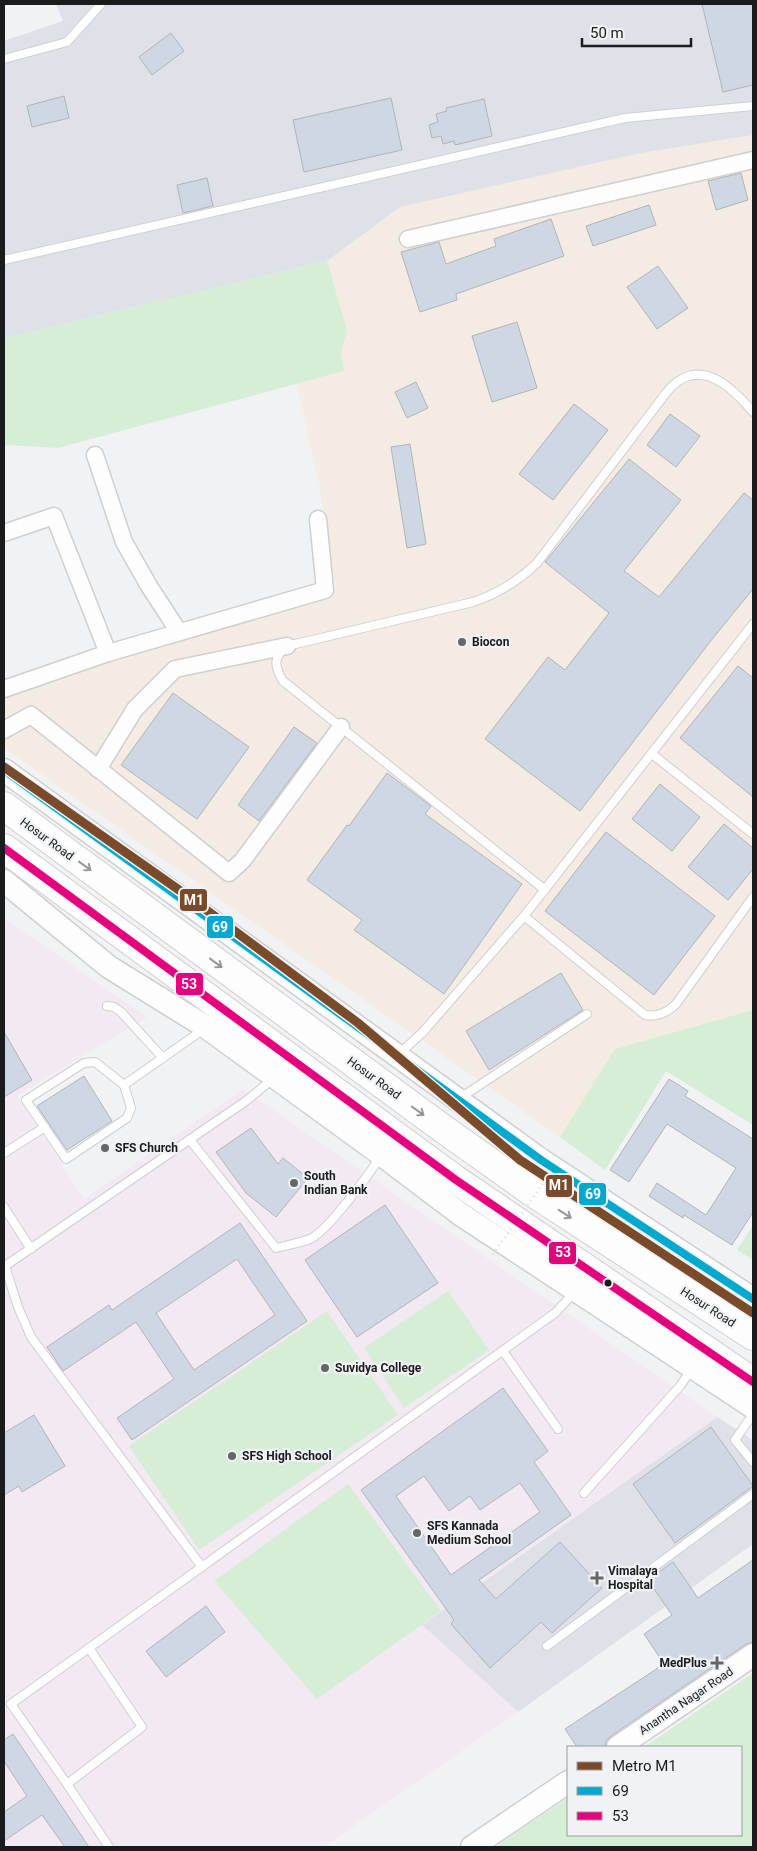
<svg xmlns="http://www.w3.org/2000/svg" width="757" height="1851" viewBox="0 0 757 1851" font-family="Roboto,sans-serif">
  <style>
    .commercial { fill: #f4ebe2 }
    .built { fill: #dee1e8 }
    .education { fill: #f3e9f3 }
    .green { fill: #d6eed5 }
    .building { fill: #ced8e5; stroke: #b3b3b5; fill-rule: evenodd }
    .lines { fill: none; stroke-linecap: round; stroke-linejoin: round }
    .lane-casing { stroke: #cecfd0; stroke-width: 10 }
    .street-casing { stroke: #cecfd0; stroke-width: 19 }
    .secondary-casing { stroke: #cecfd0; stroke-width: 25 }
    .highway-casing { stroke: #cecfd0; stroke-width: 30 }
    .lane { stroke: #fdfdfd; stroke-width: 8 }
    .street { stroke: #fdfdfd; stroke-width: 16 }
    .secondary { stroke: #fdfdfd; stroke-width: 22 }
    .highway { stroke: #fdfdfd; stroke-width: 28 }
    .path-bridge { stroke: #d8d8da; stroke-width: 2.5; stroke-dasharray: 1 4; stroke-linecap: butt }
    .bus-1-casing { stroke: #f0f2f5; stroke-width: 11 }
    .bus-2-casing { stroke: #f0f2f5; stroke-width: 11 }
    .bus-1 { stroke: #00a9ce; stroke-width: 8 }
    .bus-2 { stroke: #e5007d; stroke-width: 8 }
    .metro-1-casing { stroke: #f0f2f5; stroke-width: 12 }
    .metro-1 { stroke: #7a4b2a; stroke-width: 9 }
    .oneway { stroke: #979798 }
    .poi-dot { fill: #656668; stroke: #f0f2f5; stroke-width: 2 }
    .bus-dot { fill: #1a1b1c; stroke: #f0f2f5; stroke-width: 2 }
    .labels { text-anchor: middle; stroke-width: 4.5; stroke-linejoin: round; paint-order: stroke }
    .poi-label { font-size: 12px; font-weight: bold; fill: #1a1b1c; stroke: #f0f2f5; text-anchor: start }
    .street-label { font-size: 12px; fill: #1a1b1c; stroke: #f0f2f5 }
    .line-badge { stroke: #f0f2f5; stroke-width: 2 }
    .badge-label { font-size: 14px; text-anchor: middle; font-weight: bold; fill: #fff }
  </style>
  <rect width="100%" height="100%" fill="#f1f2f4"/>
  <!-- commercial -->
  <path class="commercial" d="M753 135V1010L615 1049 560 1137 4 748V693L336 590 320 490 297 384 344 371 341 353 347 330 327 261 400 207 641 153Z"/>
  <!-- built -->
  <g class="built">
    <path d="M56 4H753V135L641 153 400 207 327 261 4 338V41L63 21Z"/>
    <path d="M717 1417 753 1440V1544L518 1712 422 1625Z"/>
  </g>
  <!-- education -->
  <path class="education" d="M4 918 147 1017 17 1096 84 1199 243 1089 717 1417 422 1625 518 1712 323 1847H4Z"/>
  <!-- green -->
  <g class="green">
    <path d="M327 261 347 330 341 353 344 371 58 448 4 445V338Z"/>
    <path d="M753 1010V1125L666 1071 605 1170 560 1137 615 1049Z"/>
    <path d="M753 1225V1260L737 1250Z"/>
    <path d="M448 1291 489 1350 404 1408 364 1348Z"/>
    <path d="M327 1311 398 1415 199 1550 129 1446Z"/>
    <path d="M348 1484 441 1611 317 1699 214 1581Z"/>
    <path d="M753 1673V1847H495L568 1798V1835H741V1747H644Z"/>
  </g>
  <!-- building -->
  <g class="building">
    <path d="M702 4H753V85L723 92Z"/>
    <path d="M171 33 184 51 152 75 139 57Z"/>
    <path d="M64 96 69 118 32 127 27 106Z"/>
    <path d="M391 98 402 150 304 172 293 120Z"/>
    <path d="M484 99 492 136 455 145 454 141 443 144 441 136 432 138 429 125 438 122 436 114 447 111 446 108Z"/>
    <path d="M741 173 748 200 716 210 708 181Z"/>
    <path d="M207 178 213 206 183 213 177 185Z"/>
    <path d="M649 205 656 225 593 246 586 226Z"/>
    <path d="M551 219 564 256 456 294 457 300 420 312 401 252 439 242 446 264 496 246 494 239Z"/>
    <path d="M658 266 688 308 657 329 627 287Z"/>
    <path d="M517 322 537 388 492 402 472 336Z"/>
    <path d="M416 382 428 408 407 418 395 392Z"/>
    <path d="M574 404 608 430 553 500 519 474Z"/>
    <path d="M670 414 700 436 676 467 647 445Z"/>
    <path d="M410 444 426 544 407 548 391 447Z"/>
    <path d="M629 459 681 500 624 571 659 597 744 493 753 500V589L713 638 580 811 485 739 548 657 565 670 609 613 545 562Z"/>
    <path d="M738 666 753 678V797L680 738Z"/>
    <path d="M173 693 249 747 197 819 121 765Z"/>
    <path d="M294 727 317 743 259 821 238 805Z"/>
    <path d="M387 773 431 806 425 814 522 884 444 994 354 930 362 920 307 880 347 825 349 826Z"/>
    <path d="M660 784 700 817 672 851 632 819Z"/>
    <path d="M724 824 753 848V869L728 900 688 867Z"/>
    <path d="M606 832 715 916 654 995 545 911Z"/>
    <path d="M561 973 583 1010 489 1070 466 1031Z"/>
    <path d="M4 1032 32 1080 4 1097Z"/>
    <path d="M84 1076 112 1121 67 1150 37 1106Z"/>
    <path d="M669 1079 688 1091 685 1096 753 1139V1212L732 1245 684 1215 683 1218 649 1196 657 1183 706 1215 736 1168 667 1124 629 1182 610 1170Z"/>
    <path d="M251 1128 278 1164 283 1158 308 1178 276 1217 246 1193 216 1152Z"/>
    <path d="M385 1205 438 1283 357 1337 305 1260Z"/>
    <path d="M240 1223 307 1321 132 1440 117 1418 174 1379 136 1322 63 1371 47 1347 109 1305 112 1310ZM237 1259 275 1315 194 1370 156 1313Z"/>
    <path d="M503 1388 548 1451 534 1462 571 1515 479 1580 496 1599 560 1542 602 1588 552 1633 541 1622 490 1668 451 1624 454 1620 361 1490ZM424 1476 449 1511 470 1496 480 1510 520 1483 540 1512 451 1575 396 1496Z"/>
    <path d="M34 1415 65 1466 22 1492 19 1486 4 1495V1433Z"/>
    <path d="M711 1427 753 1486 675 1543 633 1484Z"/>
    <path d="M753 1560V1642L746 1644 611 1736 606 1741 605 1747H577L565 1729 664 1664 644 1634 672 1615 648 1580 673 1562 698 1598Z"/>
    <path d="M206 1606 225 1632 166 1677 146 1651Z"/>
    <path d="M13 1734 89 1847H65L42 1815 4 1841V1812L27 1796 4 1761V1740Z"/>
  </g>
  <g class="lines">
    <defs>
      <g id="lane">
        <path d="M4 59 67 42 101 4"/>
        <path d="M4 260 625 118 753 106"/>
        <path d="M652 754 753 834"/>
        <path d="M545 890 283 681C274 666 273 657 287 646L473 602C498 594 518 581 537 563L666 393C669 389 673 385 677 382 706 360 736 392 753 412"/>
        <path d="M524 916 645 1015C657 1017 667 1013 676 1004L753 897"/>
        <path d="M107 1006 114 1007 121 1012 163 1058"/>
        <path d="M399 1054 423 1032 524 916 753 624"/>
        <path d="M124 1085 95 1062 84 1063 26 1100 66 1159 127 1118 131 1108 124 1085 204 1029"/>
        <path d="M460 1098 587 1014"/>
        <path d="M190 1140 276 1248C287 1245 300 1243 310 1239 328 1231 369 1174 381 1156"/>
        <path d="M4 1153 45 1127"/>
        <path d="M4 1207 31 1249"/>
        <path d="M503 1351 558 1429"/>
        <path d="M753 1414 735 1440 753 1462"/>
        <path d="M584 1493 681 1385 691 1369"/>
        <path d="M202 1567 31 1337 18 1307 5 1266 246 1101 274 1078"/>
        <path d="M547 1646 753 1494"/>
        <path d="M67 1784 11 1704 89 1648"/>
        <path d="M109 1847 67 1784 142 1727 89 1648 555 1313 574 1293"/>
      </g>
      <g id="street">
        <path d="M408 239 753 160"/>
        <path d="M95 455 124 542 149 586 179 632"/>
        <path d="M4 533 54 516 108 653"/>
        <path d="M4 689 108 653 325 590 318 519"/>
        <path d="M4 730 31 715 229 873 243 860 341 727"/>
        <path d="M98 769 135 709 175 669 287 646"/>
      </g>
      <g id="secondary">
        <path d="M4 770 541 1160 753 1299"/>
        <path d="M4 881 109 967 206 1027 382 1155 460 1214 753 1407"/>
        <path d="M618 1747 753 1655"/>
        <path d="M472 1847 568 1782"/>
      </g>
      <g id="highway">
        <path d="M4 806 442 1128 532 1192 753 1336"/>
        <path d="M4 848 456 1180 753 1382"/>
      </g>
    </defs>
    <!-- lane casing -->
    <use href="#lane" class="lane-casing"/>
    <!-- street casing -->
    <use href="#street" class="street-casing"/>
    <!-- secondary casing -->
    <use href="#secondary" class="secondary-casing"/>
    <!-- highway casing -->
    <use href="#highway" class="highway-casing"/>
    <!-- lane -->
    <use href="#lane" class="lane"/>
    <!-- street -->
    <use href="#street" class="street"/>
    <!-- secondary -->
    <use href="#secondary" class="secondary"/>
    <!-- highway -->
    <use href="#highway" class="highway"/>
    <!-- path-bridge -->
    <path class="path-bridge" d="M493 1254 556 1165"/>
    <defs>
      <path id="bus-1" d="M4 770 541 1160 753 1299"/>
      <path id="bus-2" d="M4 848 456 1180 753 1382"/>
    </defs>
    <!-- bus-1 casing -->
    <use href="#bus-1" class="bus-1-casing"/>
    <!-- bus-2 casing -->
    <use href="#bus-2" class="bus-2-casing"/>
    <!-- bus-1 -->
    <use href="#bus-1" class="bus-1"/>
    <!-- bus-2 -->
    <use href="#bus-2" class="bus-2"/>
    <defs>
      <path id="metro-1" d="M4 767 189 897 358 1023 520 1160 753 1313"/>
    </defs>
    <!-- metro-1 casing -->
    <use href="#metro-1" class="metro-1-casing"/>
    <!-- metro-1 -->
    <use href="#metro-1" class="metro-1"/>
  </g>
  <!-- one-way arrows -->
  <defs><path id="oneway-shaft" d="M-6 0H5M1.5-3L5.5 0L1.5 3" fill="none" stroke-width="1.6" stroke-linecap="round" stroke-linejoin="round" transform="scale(1.25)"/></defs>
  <g class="oneway">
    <use href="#oneway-shaft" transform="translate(85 866) rotate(36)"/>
    <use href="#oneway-shaft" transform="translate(216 963) rotate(36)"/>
    <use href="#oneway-shaft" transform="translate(418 1111) rotate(36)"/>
    <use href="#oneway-shaft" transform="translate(565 1214) rotate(33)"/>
  </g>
  <!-- markers -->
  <g class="poi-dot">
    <circle cx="462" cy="642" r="5"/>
    <circle cx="105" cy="1148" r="5"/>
    <circle cx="294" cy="1183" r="5"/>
    <circle cx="325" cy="1368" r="5"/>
    <circle cx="232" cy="1456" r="5"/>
    <circle cx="417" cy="1533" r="5"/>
    <path d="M594.5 1570.5h5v5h5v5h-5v5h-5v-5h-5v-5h5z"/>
    <path d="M714.5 1655.5h5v5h5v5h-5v5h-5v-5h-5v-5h5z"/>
  </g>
  <circle class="bus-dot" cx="608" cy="1283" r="4.5"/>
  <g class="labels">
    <!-- poi labels -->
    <g class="poi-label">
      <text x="472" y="646">Biocon</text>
      <text x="115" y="1152">SFS Church</text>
      <text x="304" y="1180">South<tspan x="304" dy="14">Indian Bank</tspan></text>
      <text x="335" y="1372">Suvidya College</text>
      <text x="242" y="1460">SFS High School</text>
      <text x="427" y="1530">SFS Kannada<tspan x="427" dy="14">Medium School</tspan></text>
      <text x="608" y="1575">Vimalaya<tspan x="608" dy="14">Hospital</tspan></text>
      <text x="707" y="1667" text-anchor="end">MedPlus</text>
    </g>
    <!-- street labels -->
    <g class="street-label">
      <text transform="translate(47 839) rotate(36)" y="4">Hosur Road</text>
      <text transform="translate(374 1078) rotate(36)" y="4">Hosur Road</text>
      <text transform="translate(708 1307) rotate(33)" y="4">Hosur Road</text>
      <text transform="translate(686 1701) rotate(-34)" y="4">Anantha Nagar Road</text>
    </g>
  </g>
  <g class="line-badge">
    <rect x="179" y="888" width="29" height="24" rx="5" fill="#7a4b2a"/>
    <rect x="206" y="915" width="28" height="24" rx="5" fill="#00a9ce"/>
    <rect x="175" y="972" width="29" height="24" rx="5" fill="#e5007d"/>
    <rect x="545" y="1174" width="28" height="24" rx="5" fill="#7a4b2a"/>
    <rect x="578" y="1182" width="29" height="24" rx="5" fill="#00a9ce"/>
    <rect x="548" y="1241" width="29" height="24" rx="5" fill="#e5007d"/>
  </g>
  <g class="badge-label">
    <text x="194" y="905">M1</text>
    <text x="220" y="932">69</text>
    <text x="189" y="989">53</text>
    <text x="559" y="1190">M1</text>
    <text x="593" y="1199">69</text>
    <text x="563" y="1257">53</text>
  </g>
  <!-- border -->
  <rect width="757" height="1851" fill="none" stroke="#1a1b1c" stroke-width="10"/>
  <!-- legend -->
  <rect x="567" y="1746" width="175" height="90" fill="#f0f2f5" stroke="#9a9c9e"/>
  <rect x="577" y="1762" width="25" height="8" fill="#7a4b2a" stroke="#9a9c9e"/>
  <text x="612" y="1771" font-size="15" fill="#1a1b1c">Metro M1</text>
  <rect x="577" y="1787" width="25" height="8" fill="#00a9ce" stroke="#9a9c9e"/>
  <text x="612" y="1796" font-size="15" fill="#1a1b1c">69</text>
  <rect x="577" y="1812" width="25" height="8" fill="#e5007d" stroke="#9a9c9e"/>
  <text x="612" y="1821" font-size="15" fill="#1a1b1c">53</text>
  <!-- scale -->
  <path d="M582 38v8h109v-8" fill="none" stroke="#1a1b1c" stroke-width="2.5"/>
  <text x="590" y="38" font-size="15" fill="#1a1b1c" stroke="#f0f2f5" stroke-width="4" paint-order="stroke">50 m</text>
</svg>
